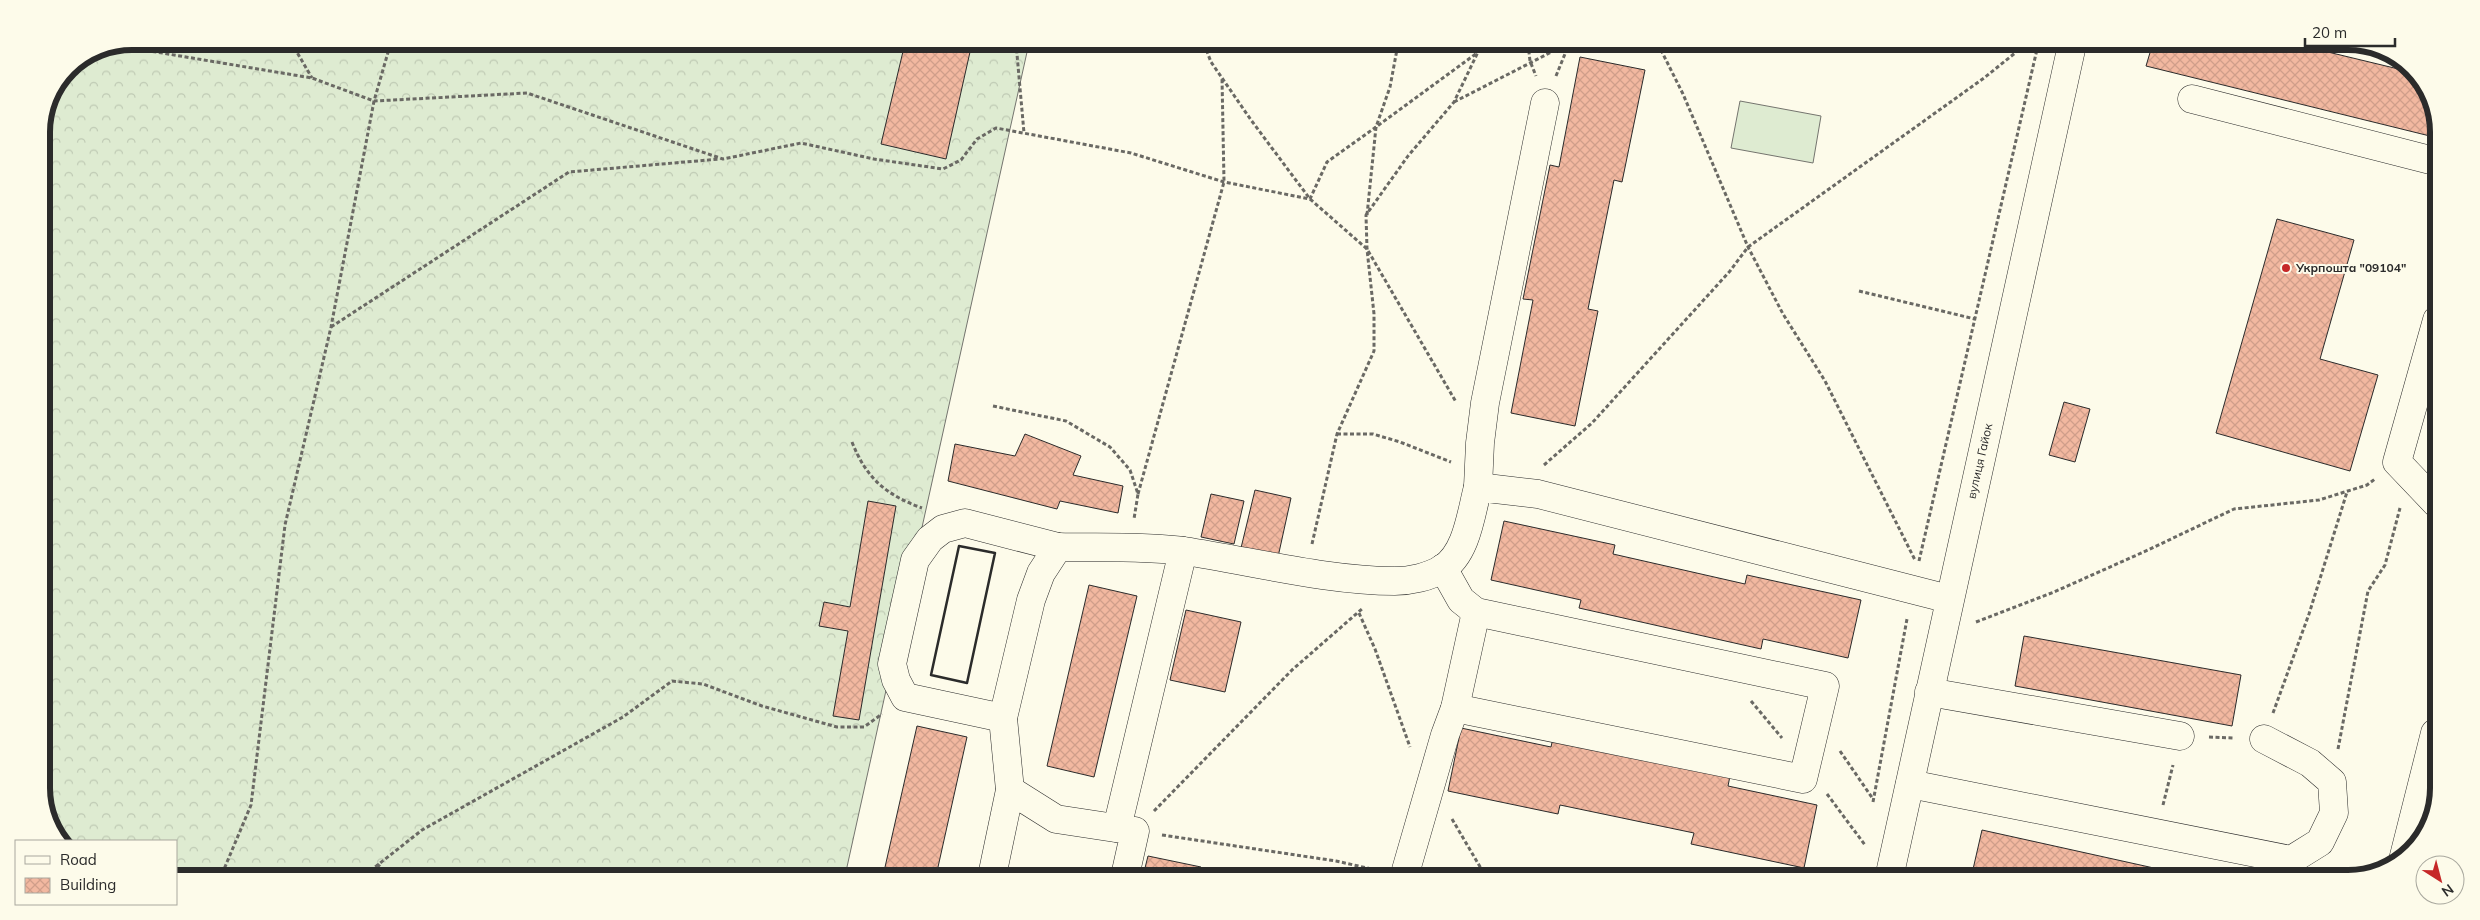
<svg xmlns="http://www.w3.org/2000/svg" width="2480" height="920" viewBox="0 0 2480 920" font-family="Mulish,sans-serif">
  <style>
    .grass { fill: #deebd1; stroke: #74746e }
    .forest { fill: url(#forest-crowns); stroke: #74746e }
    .building { fill: url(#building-cross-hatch); stroke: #2b2b2b }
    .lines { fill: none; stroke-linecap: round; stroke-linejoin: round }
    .minor-casing { stroke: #2b2b2b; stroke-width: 29 }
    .path { stroke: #6a6964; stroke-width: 3; stroke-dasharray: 4 2.5; stroke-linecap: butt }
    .minor { stroke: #fdfbea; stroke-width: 28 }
    .wall { stroke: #2b2b2b; stroke-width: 2.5 }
    .poi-dot { fill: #c62828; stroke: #fdfbea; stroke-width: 2 }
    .labels { text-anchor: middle; stroke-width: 4; stroke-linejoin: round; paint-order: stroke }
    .poi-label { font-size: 12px; font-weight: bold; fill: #2b2b2b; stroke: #fdfbea; text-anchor: start }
    .street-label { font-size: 12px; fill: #2b2b2b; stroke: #fdfbea }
    .rim { fill: none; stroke: #2b2b2b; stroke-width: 6 }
  </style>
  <defs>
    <pattern id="forest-crowns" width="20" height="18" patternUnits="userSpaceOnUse" patternTransform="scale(1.25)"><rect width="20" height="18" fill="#deebd1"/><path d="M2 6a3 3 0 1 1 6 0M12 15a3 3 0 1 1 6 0" fill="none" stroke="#bfcab4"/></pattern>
    <pattern id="building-cross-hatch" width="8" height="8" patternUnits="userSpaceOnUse" patternTransform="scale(1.25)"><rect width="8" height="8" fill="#f2b8a0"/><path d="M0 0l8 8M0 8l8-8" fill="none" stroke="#d09e8a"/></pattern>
  </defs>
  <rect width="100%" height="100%" fill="#fdfbea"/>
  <!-- grass -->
  <path class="grass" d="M1740 101 1821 116 1813 163 1731 148Z"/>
  <!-- forest -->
  <path class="forest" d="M132 41 1029 43 845 876 176 874V841H59L41 794V126L68 68 98 48Z"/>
  <!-- building -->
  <g class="building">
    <path d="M905 43H972L946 159 881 144Z"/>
    <path d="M2152 46H2303L2415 73 2420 77 2439 126 2438 138 2146 66Z"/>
    <path d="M1580 57 1645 70 1622 182 1614 180 1588 309 1598 311 1575 426 1511 413 1533 300 1523 299 1550 165 1559 167Z"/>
    <path d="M2277 219 2354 240 2320 359 2378 375 2350 471 2216 433Z"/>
    <path d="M2064 402 2090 409 2075 462 2049 455Z"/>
    <path d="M1025 434 1081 456 1073 475 1123 486 1118 513 1060 501 1057 509 948 481 955 444 1015 456Z"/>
    <path d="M1255 490 1291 498 1278 557 1241 548Z"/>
    <path d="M1211 494 1244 501 1234 544 1201 537Z"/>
    <path d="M868 501 896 506 859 720 833 716 848 631 819 626 824 602 850 607Z"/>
    <path d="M1504 521 1615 545 1613 554 1745 584 1747 575 1861 600 1848 658 1763 639 1761 649 1579 608 1581 600 1491 580Z"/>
    <path d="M1089 585 1137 596 1094 777 1047 766Z"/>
    <path d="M1186 610 1241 622 1225 692 1170 680Z"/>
    <path d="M2024 636 2241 675 2232 726 2015 686Z"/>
    <path d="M917 726 967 737 936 876H883Z"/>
    <path d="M1461 728 1551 747 1553 738 1730 776 1728 786 1817 805 1804 868 1691 844 1694 833 1560 805 1558 814 1448 791Z"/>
    <path d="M1982 830 2199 878H1971Z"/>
    <path d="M1148 856 1201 867 1199 876H1143Z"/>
  </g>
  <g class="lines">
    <defs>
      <g id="minor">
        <path d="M2192 99 2438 162"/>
        <path d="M1478 487 1480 443 1485 403 1545 103"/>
        <path d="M2436 503 2397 462 2437 320"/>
        <path d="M1443 568 1461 600 1476 612 1825 686 1803 779 1455 708"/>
        <path d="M1929 692 2180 736"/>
        <path d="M1003 718 905 697 896 680 892 664 915 560 930 539 943 529 965 523 1058 547"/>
        <path d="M1910 784 2291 860 2320 842 2334 813 2332 782 2310 763 2264 739"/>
        <path d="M1010 790 1003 718 1031 600 1041 573 1058 547C1100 548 1142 546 1184 551 1251 561 1328 581 1395 581 1410 581 1429 577 1442 569 1467 554 1471 513 1478 487L1538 494 1949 599"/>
        <path d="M1117 828 1183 551"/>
        <path d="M2403 860 2435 733"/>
        <path d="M992 876 1010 790 1056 819 1135 831 1125 876"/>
        <path d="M1404 877 1445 735 1455 708 1476 612"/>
        <path d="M1889 878 2072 45"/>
      </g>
    </defs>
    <!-- minor casing -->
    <use href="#minor" class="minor-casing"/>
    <!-- path -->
    <g class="path">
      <path d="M291 42 312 78"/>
      <path d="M1016 43 1024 133"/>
      <path d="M1204 44 1211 62 1251 120 1310 199 1367 249 1456 402"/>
      <path d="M1528 44 1530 61 1536 76"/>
      <path d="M1658 44 1683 94 1748 247 1783 314 1825 381 1915 560"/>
      <path d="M114 45 312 78 374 101 527 93 723 159 801 143 874 159 943 169 961 160 977 139 996 128 1131 153 1224 182 1310 199 1327 162 1376 127 1390 87 1398 44"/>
      <path d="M1556 76 1569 44"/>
      <path d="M1454 102 1567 44"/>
      <path d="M1367 215 1376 127 1477 53"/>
      <path d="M1859 291 1975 319"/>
      <path d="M331 327 569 172 720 159"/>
      <path d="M993 406 1066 421 1110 447 1130 470 1138 494 1134 519"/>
      <path d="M1337 434H1373L1400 442 1451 462"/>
      <path d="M852 442C866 478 886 495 922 508"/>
      <path d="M1544 465 1592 423 1730 271 1748 247 1984 78 2025 45"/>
      <path d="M1138 494 1224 182 1222 78"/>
      <path d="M1312 544 1337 434 1374 351V314L1367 249 1366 215 1408 156 1454 102 1478 52 1485 44"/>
      <path d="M1919 561 2038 45"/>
      <path d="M1359 613 1375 649 1410 747"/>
      <path d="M1976 622 2054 592 2148 550 2234 509 2319 500 2367 485 2375 479"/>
      <path d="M1751 701 1782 738"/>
      <path d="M2273 713 2309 614 2347 492"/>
      <path d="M2209 737 2235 738"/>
      <path d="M2338 749 2368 591 2385 565 2400 508"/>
      <path d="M1840 751 1873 799"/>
      <path d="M1827 794 1865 845"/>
      <path d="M1873 802 1907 619"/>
      <path d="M2163 805 2173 765"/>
      <path d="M1154 811 1292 670 1363 608"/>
      <path d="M1452 819 1486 877"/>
      <path d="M1162 835 1336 861 1376 870"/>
      <path d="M377 864 389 875"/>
      <path d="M222 874 251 805 285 525 331 327 374 101 391 42"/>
      <path d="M365 875 422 830 623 717 672 681 703 684 762 706 837 727H864L882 714"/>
    </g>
    <!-- minor -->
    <use href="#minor" class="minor"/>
    <!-- wall -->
    <path class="wall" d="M959 546 995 553 967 683 931 675Z"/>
  </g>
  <!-- markers -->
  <circle class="poi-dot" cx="2286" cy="268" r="5"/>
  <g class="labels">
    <!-- poi labels -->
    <g class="poi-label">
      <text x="2296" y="272">Укрпошта "09104"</text>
    </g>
    <!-- street labels -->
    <g class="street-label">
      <text transform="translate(1980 461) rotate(-77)" y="4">вулиця Гайок</text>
    </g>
  </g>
  <!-- crop -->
  <path d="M0 0H2480V920H0ZM132 50H2348A82 82 0 0 1 2430 132V788A82 82 0 0 1 2348 870H132A82 82 0 0 1 50 788V132A82 82 0 0 1 132 50Z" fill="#fdfbea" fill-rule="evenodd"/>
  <path class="rim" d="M132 50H2348A82 82 0 0 1 2430 132V788A82 82 0 0 1 2348 870H132A82 82 0 0 1 50 788V132A82 82 0 0 1 132 50Z"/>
  <!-- legend -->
  <rect x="15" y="840" width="162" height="65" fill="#fdfbea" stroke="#a9a89e"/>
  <rect x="25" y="856" width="25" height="8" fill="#fdfbea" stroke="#a9a89e"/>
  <text x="60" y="865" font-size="15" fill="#2b2b2b">Road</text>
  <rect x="25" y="878" width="25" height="15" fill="url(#building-cross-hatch)" stroke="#a9a89e"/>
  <text x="60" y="890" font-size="15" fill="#2b2b2b">Building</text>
  <!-- north arrow -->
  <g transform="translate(2440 880) rotate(144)"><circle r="24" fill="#fdfbea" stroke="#a9a89e"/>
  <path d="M0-4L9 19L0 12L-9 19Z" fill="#c62828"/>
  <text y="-8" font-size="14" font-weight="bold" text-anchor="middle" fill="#2b2b2b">N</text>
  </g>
  <!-- scale -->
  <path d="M2305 38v8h90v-8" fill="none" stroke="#2b2b2b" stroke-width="2.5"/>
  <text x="2312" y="38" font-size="15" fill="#2b2b2b" stroke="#fdfbea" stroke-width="4" paint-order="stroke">20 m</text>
</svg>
